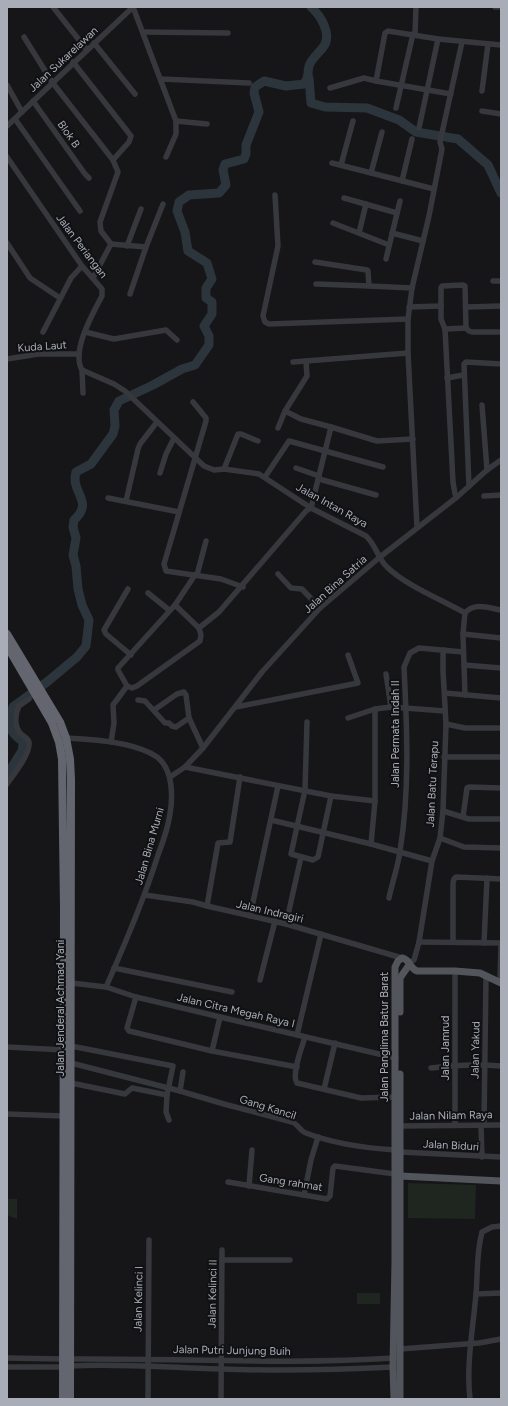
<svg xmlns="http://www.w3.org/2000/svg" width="508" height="1406" viewBox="0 0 508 1406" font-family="Figtree,sans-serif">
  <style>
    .green { fill: #1e261f }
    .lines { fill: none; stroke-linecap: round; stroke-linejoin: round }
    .river { stroke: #2c353c; stroke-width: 9 }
    .minor { stroke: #37383d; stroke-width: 5.5 }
    .major { stroke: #53555c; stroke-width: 7 }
    .highway { stroke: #63666e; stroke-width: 8 }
    .labels { text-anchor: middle; stroke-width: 4; stroke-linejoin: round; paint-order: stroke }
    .street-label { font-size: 11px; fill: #a8adb8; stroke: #111113 }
  </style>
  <rect width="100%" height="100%" fill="#161618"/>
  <!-- green -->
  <g class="green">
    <path d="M408 1183 476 1185 475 1219 408 1218Z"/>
    <path d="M7 1199H17V1219L7 1215Z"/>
    <rect x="357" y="1293" width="23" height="11"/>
  </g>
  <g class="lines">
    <!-- river -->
    <g class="river">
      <path d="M309 78 311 103 325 107 367 108 399 120 416 132 458 139 488 165 501 193"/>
      <path d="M7 775 22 751 23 745 22 741 15 735 11 730 10 715 13 707 47 682 77 657 86 646 89 620 82 605 78 589 76 566 73 555 76 538 73 527 74 520C95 501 70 493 76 472L91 464 113 434 115 426 114 410 119 401 153 385 182 369 195 365 209 345V336L204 326 212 314V302L206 298V288L212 279 207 263 188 251 185 232 177 211 179 202 189 195 219 193 226 185 223 170 225 164 244 159 246 154V145L259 112 254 93 255 87 264 81 286 86 304 84C310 76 307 74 309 66 311 59 320 52 324 46 332 33 320 15 311 7"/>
    </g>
    <!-- minor -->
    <g class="minor">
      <path d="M53 7 87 50"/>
      <path d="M133 7 176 121V134L166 157"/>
      <path d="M495 7H501"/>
      <path d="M143 32 228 33"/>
      <path d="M415 34 416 7"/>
      <path d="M24 37 52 82 113 160"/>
      <path d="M94 43 135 94"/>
      <path d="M73 62 131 136 129 142 113 160 118 172 100 222 101 231 111 244 93 278"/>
      <path d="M161 79 249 83"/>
      <path d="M376 81 451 94"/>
      <path d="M7 85 22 112"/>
      <path d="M330 88 364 78 376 81 385 33 388 31 438 39 501 45"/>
      <path d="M482 91 488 44"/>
      <path d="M33 101 85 174 89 178"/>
      <path d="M396 108 413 34"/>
      <path d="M482 111 501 114"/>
      <path d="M15 119 80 211"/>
      <path d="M176 121 207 124"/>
      <path d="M7 126 133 7"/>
      <path d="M419 128 438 39"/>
      <path d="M7 157 82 266 102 289V296C93 313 71 351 82 370L114 384 125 391 204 466 214 470 224 469 259 474 311 508 366 536C376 545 378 559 387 567 405 585 442 600 465 613"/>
      <path d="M332 163 434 189"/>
      <path d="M341 165 353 121"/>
      <path d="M371 173 382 132"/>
      <path d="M402 181 412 139"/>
      <path d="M275 195 278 246 263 316 265 322 269 324 408 319"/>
      <path d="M344 198 397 213"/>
      <path d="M333 223 389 245"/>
      <path d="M359 233 366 204"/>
      <path d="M392 233 423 241"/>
      <path d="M7 243 30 278 60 298"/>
      <path d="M111 244 146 247"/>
      <path d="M127 246 141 209"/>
      <path d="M386 259 400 201"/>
      <path d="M315 262 367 270 368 271 369 286 412 288"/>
      <path d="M493 281H501"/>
      <path d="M316 284 369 286"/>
      <path d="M130 294 146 247 163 204"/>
      <path d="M409 307 441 306"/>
      <path d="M466 307 501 306"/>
      <path d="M445 329 466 328 469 331 472 332H501"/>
      <path d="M43 332 71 278 82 266"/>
      <path d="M85 332 114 339 166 330 177 340"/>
      <path d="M7 359 38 354H79"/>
      <path d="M293 362 408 353"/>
      <path d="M82 370 83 393"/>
      <path d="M447 378 463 375"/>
      <path d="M193 402 206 418V421L164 564 166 571 221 579 243 587"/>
      <path d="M482 405 487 470"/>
      <path d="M285 411 301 419 331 427"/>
      <path d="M278 428 285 411 307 376 306 361"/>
      <path d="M296 468 319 476"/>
      <path d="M224 469 238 434H241L258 441"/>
      <path d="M160 473 166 454 174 438"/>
      <path d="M265 477 289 441 383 467"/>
      <path d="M319 479 376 495"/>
      <path d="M469 486 464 364 466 362 501 364"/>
      <path d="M484 496 501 495"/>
      <path d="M457 497 455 494 453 482 445 329 441 319V288L442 286 463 285 465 286 466 328"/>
      <path d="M108 498 179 512"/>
      <path d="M126 501 138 449 140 444 157 422"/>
      <path d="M417 527 408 353V319L412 288 429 216 442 149 440 142 462 42"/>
      <path d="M278 574 291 588 302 589 320 608"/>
      <path d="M197 575 206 541"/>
      <path d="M128 589 104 630 106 634 131 655"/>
      <path d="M148 593 169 610"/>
      <path d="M175 605 199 628 219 612 306 511 311 508 331 427 377 441 413 439"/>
      <path d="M465 613C475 602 488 608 501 610"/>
      <path d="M463 634 501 638"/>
      <path d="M464 665 501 668"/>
      <path d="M386 674 391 707"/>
      <path d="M127 686 132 688 137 686 200 641 201 635 199 628"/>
      <path d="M445 693 501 698"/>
      <path d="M465 695 463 634 465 613"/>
      <path d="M138 700 145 701 165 723H169L172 726 176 727 189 718"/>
      <path d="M236 707 358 683 348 655"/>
      <path d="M154 710 177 694 184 692 186 695 189 718 203 748"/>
      <path d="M348 718 375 709"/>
      <path d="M307 722 305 790 291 854 313 860 318 857 331 796"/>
      <path d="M446 724 465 728H501"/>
      <path d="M66 738C91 739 136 742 157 757 173 769 173 796 170 814 168 828 163 842 158 855 144 900 125 944 106 987"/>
      <path d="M111 742 114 723 113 705 127 686 118 670V668L175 605 195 575"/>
      <path d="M444 757H501"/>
      <path d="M185 767 331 796 375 801V709L391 707 445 711"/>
      <path d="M170 777 185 767 203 748 262 672 320 608 380 557 457 497 487 470 501 460"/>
      <path d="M7 784C14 774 28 757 29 745 30 739 24 737 20 733 14 725 15 714 19 706L29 699"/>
      <path d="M443 811 469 819H501"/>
      <path d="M463 817 467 788 469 787 501 788"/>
      <path d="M271 820 371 844 432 861"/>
      <path d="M440 838 464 847 501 848"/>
      <path d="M371 844 375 801"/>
      <path d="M145 895 193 902 207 906 286 924 402 958"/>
      <path d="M389 898C392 883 398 867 400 851 410 790 407 728 404 667L410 653 419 648 463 652"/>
      <path d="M207 906 218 843 230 842 240 777"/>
      <path d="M250 916 278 786"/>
      <path d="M286 924 301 857"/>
      <path d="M453 941V883L454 879 456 877 501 879"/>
      <path d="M419 942 501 943"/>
      <path d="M484 943 487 878"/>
      <path d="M409 962 414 960 419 942 432 861 440 838 443 811 446 724 443 671V654L444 650"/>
      <path d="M114 968 232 992"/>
      <path d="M260 980 275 921"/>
      <path d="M71 983 106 987 136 997 220 1017 396 1058"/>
      <path d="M500 983 501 943"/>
      <path d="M136 997 127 1028 129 1031 212 1051 297 1067"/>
      <path d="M297 1035 321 934"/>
      <path d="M305 1037C302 1047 291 1075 297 1083L361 1098 395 1097"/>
      <path d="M7 1047 64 1050"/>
      <path d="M212 1051 220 1017"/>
      <path d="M71 1063 180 1091 224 1104 292 1122C298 1124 300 1131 306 1133 334 1144 365 1148 395 1150"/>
      <path d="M431 1068C455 1065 478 1064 501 1066"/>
      <path d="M71 1083 125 1094 132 1088 167 1095 173 1066 71 1046"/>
      <path d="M324 1089 335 1043"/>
      <path d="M180 1091 183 1072"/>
      <path d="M167 1095 166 1112 169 1120"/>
      <path d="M7 1114 63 1116"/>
      <path d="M455 1125V971"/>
      <path d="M481 1125 482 1157"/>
      <path d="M484 1125 486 976"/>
      <path d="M401 1126 501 1125"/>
      <path d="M400 1152 501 1157"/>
      <path d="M228 1182 327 1199 330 1196 333 1168 335 1166 395 1174"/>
      <path d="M249 1186 252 1150"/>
      <path d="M304 1195 311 1160 318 1137"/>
      <path d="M222 1260H290"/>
      <path d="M476 1294 501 1293"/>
      <path d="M400 1349 479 1343 501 1339"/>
      <path d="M7 1358 63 1359"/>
      <path d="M70 1359C178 1358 286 1365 394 1358"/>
      <path d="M71 1366C120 1363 170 1368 220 1369 277 1371 336 1370 393 1367"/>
      <path d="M7 1367H63"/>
      <path d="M148 1399 149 1240"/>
      <path d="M221 1399 222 1250"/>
      <path d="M470 1399C466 1364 473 1329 476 1294 478 1271 476 1255 482 1232L492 1227 501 1226"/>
    </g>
    <!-- major -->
    <g class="major">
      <path d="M400 1012V978L409 965"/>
      <path d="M400 1176 501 1181"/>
      <path d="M394 1399 393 1367 395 1261V967L398 961 402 958C411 960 409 968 417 971H455L480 973 501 983"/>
      <path d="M400 1399V1074"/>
    </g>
    <!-- highway -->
    <g class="highway">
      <path d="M7 634 60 722 66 738 70 759 71 779 70 1399"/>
      <path d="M7 646 52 723 59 742 62 759 64 907 63 1399"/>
    </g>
  </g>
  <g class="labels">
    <!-- street labels -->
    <g class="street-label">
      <text transform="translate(63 59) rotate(-43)" y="4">Jalan Sukarelawan</text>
      <text transform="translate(69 134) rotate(55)" y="4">Blok B</text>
      <text transform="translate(82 246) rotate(53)" y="4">Jalan Periangan</text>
      <text transform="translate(42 346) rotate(-4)" y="4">Kuda Laut</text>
      <text transform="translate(332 505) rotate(29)" y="4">Jalan Intan Raya</text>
      <text transform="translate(335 584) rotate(-42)" y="4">Jalan Bina Satria</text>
      <text transform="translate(395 734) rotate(-90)" y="4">Jalan Permata Indah II</text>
      <text transform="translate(432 784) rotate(-87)" y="4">Jalan Batu Terapu</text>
      <text transform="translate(149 846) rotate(-74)" y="4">Jalan Bina Murni</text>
      <text transform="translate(270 911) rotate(13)" y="4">Jalan Indragiri</text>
      <text transform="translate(60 1008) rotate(-90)" y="4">Jalan Jenderal Achmad Yani</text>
      <text transform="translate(236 1010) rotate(13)" y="4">Jalan Citra Megah Raya I</text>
      <text transform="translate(384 1037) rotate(-90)" y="4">Jalan Panglima Batur Barat</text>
      <text transform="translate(445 1048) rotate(-90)" y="4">Jalan Jamrud</text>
      <text transform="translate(475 1050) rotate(-89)" y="4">Jalan Yakud</text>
      <text transform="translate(268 1107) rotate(17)" y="4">Gang Kancil</text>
      <text transform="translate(451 1115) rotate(-1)" y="4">Jalan Nilam Raya</text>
      <text transform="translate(451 1145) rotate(3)" y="4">Jalan Biduri</text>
      <text transform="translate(291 1182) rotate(9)" y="4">Gang rahmat</text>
      <text transform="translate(212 1294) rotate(-89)" y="4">Jalan Kelinci II</text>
      <text transform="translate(138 1299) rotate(-89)" y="4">Jalan Kelinci I</text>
      <text transform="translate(232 1350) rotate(1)" y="4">Jalan Putri Junjung Buih</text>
    </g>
  </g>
  <!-- border -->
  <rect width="508" height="1406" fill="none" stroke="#a8adb8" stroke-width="16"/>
</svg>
